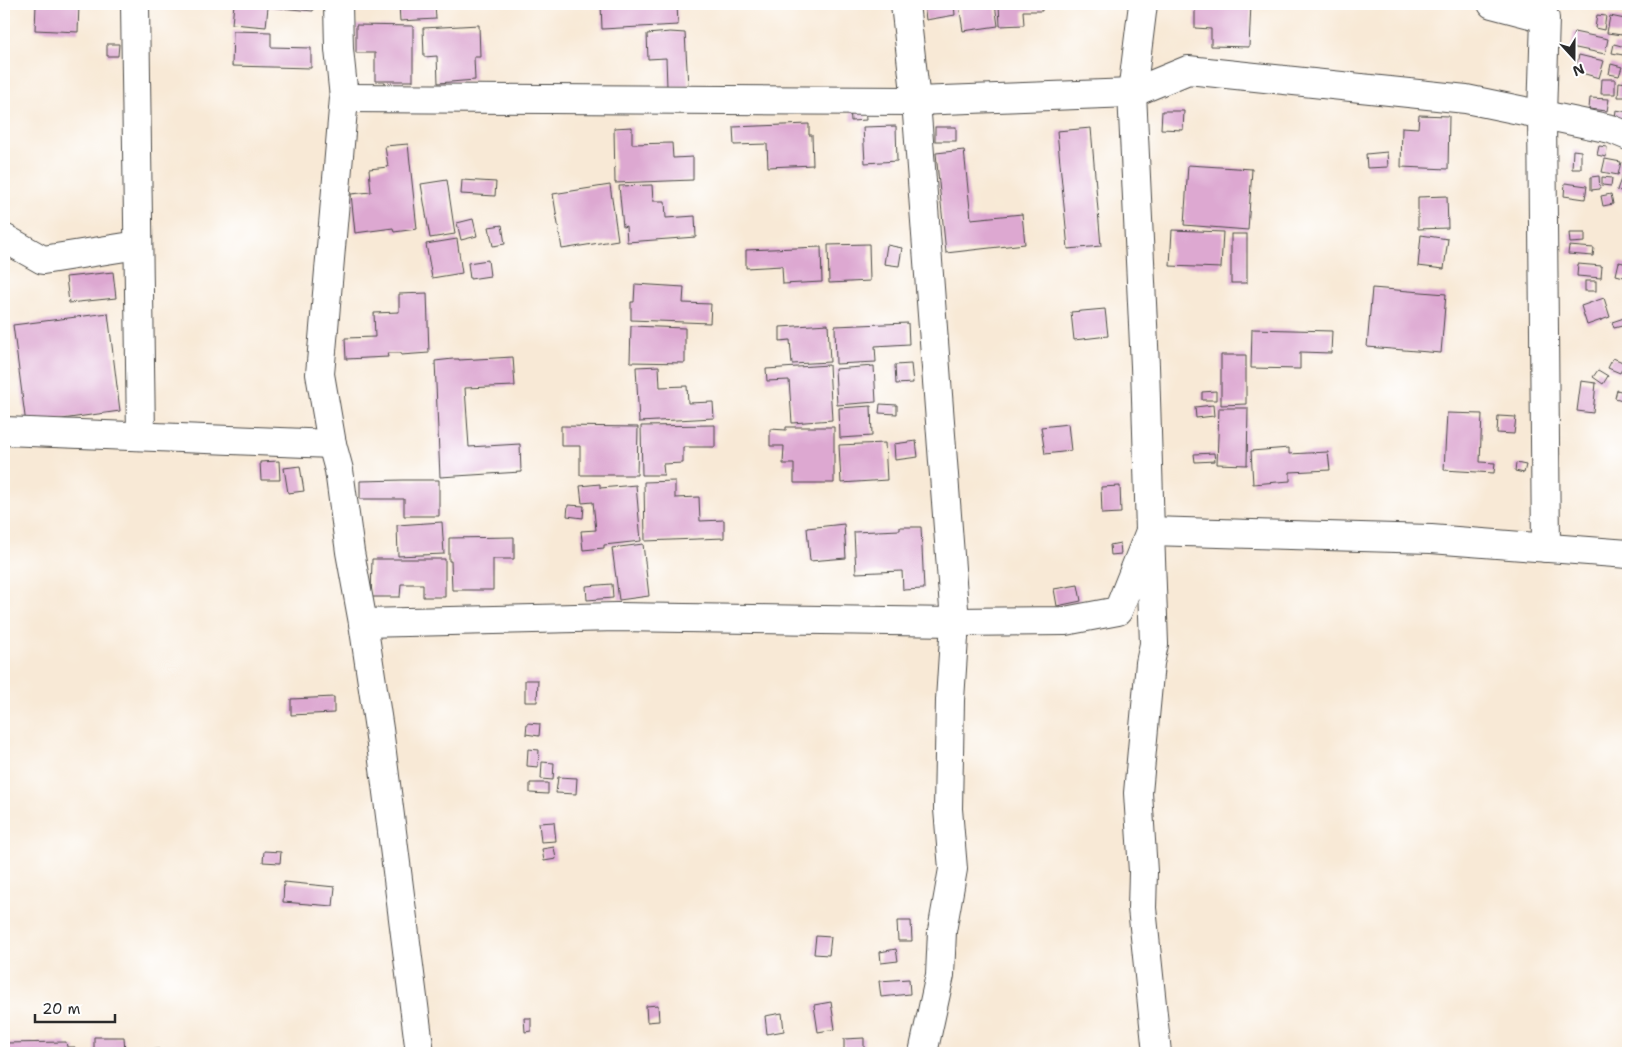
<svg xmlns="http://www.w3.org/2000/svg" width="1632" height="1057" viewBox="0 0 1632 1057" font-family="'Shantell Sans',sans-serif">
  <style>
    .building { fill: #dda8d1 }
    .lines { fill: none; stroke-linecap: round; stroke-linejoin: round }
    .street-casing { stroke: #4a4845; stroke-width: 30 }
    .street { stroke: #fff; stroke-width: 28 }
  </style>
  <rect width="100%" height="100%" fill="#fff"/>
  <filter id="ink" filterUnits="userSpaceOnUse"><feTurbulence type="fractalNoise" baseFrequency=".02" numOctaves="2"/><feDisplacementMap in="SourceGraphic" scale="10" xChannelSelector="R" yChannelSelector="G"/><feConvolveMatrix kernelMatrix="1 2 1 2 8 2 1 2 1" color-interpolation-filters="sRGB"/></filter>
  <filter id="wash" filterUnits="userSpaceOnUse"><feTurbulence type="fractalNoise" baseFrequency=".0096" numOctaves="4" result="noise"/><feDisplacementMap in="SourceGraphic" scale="20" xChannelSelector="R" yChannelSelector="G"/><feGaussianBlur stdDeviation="1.12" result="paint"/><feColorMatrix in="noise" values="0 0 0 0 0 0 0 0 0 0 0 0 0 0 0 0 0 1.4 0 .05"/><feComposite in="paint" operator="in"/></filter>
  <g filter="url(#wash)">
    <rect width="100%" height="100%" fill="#f8e9d6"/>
    <g id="blocks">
      <!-- building -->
      <g class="building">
        <path d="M36 4H79L78 32 35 30Z"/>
        <path d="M234 4H314L313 11 268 7 266 27 232 24Z"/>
        <path d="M399 4H435L436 19 400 21Z"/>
        <path d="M601 4H677L678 25 602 29Z"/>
        <path d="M924 4H954L955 15 926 20Z"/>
        <path d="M959 4H995L998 26 963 31Z"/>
        <path d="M999 4H1042V11H1023L1024 25 1000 26Z"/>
        <path d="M1180 4H1251L1249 47 1211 46V29L1195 28V8H1180Z"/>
        <path d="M1597 15 1606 16 1604 30 1595 28Z"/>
        <path d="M1610 16 1625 19 1622 35 1607 33Z"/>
        <path d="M356 25 413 26V81H375V53H356Z"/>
        <path d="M479 25 480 57H474L475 80 438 83 437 56 424 57 423 28Z"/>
        <path d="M233 31 271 32V47L311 48V68L232 66Z"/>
        <path d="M670 32 685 33 688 86 667 87 666 58 648 59 647 34Z"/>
        <path d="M1574 32 1608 39 1605 54 1571 47Z"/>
        <path d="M107 44H119L118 56H107Z"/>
        <path d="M1614 44 1625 47 1623 55 1612 53Z"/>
        <path d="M1579 55 1604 61 1599 78 1575 71Z"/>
        <path d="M1611 64 1622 67 1619 76 1609 74Z"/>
        <path d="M1602 79H1615V94H1601Z"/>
        <path d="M1619 82 1628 83V97H1618Z"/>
        <path d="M1590 98 1609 99 1607 111 1589 109Z"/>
        <path d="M850 108H865L866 120 851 121Z"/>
        <path d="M1616 110 1628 112V120L1615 118Z"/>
        <path d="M1162 111H1184L1183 130 1161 129Z"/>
        <path d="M1419 115 1449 116 1448 169 1401 167 1402 127 1418 128Z"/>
        <path d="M809 124V135H812L813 165 768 167 767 144 734 145 733 127Z"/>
        <path d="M896 126 897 161 865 163 863 127Z"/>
        <path d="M632 127V144L672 143 673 158 693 157V180L615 183 614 128Z"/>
        <rect x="935" y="127" width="21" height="14"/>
        <path d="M1091 128 1101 246 1068 249 1057 131Z"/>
        <path d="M408 144 417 229 394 232 393 228 355 233 351 194 371 192 369 169 388 167 385 146Z"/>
        <path d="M1599 146 1607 147 1606 157 1597 155Z"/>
        <path d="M964 150 971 219 1022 214 1025 244 946 253 936 153Z"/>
        <path d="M1573 150 1581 151V169H1572Z"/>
        <path d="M1387 152 1388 167 1367 168 1366 154Z"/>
        <path d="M1605 159 1621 162 1618 175 1602 172Z"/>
        <path d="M1188 165 1252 169 1248 230 1184 225Z"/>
        <path d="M1599 176 1600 189 1591 190V177Z"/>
        <path d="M1622 176 1628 178V193L1617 190Z"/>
        <path d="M1602 177 1612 178 1611 186 1602 185Z"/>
        <path d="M447 180 455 234 430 238 421 184Z"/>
        <path d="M462 180 496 182 495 196 461 194Z"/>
        <path d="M1565 183 1587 186 1585 199 1564 196Z"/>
        <path d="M610 185 618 240 562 249 553 194Z"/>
        <path d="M652 185 653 201H665L666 218 695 216 696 237 627 242 626 226 623 227 619 186Z"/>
        <path d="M1611 194 1613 204 1603 206 1601 196Z"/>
        <path d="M1447 196 1448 228 1418 229V197Z"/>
        <path d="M473 219 477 236 461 240 457 223Z"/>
        <path d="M502 225 505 244 493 246 489 227Z"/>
        <path d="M1172 230 1223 232 1221 268 1170 266Z"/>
        <path d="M1569 233H1585V242L1570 243Z"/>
        <rect x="1231" y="234" width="16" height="49"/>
        <path d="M1421 235 1448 239 1444 269 1418 266Z"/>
        <path d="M457 239 462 273 432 278 426 244Z"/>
        <path d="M869 244 870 281 829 283 828 245Z"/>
        <path d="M887 245 902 248 899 266 884 264Z"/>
        <path d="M1569 246 1594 248 1593 256 1568 254Z"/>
        <path d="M821 247 822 282 783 284 782 266 746 268V250Z"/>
        <path d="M488 260 490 276 470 279 468 263Z"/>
        <path d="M1619 262 1628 264V278L1616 275Z"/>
        <path d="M1578 264 1602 266 1601 278 1577 276Z"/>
        <path d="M113 272 116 298 69 303 66 277Z"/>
        <rect x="1585" y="281" width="11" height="10"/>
        <path d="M635 284 684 287 683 303 711 304 710 323 631 320V302H634Z"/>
        <path d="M1372 288 1446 294 1441 353 1367 347Z"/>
        <path d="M427 293 429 353 401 355V353H387L388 357 346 359 345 338 375 337 374 313 399 312V294Z"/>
        <path d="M1604 298 1610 317 1587 325 1581 306Z"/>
        <path d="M1105 309 1108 336 1074 340 1071 312Z"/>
        <path d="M108 313 120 411 26 424 13 325Z"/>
        <path d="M1624 318 1626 325 1614 328 1612 322Z"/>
        <path d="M908 323 909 344 875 346 876 362 836 364 835 326Z"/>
        <path d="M828 324 830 362 792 364 790 340 780 341V327Z"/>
        <path d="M631 326 685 328V363L630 362Z"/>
        <path d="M1252 329 1332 331 1331 353 1300 352V369L1251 368Z"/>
        <path d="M1221 355H1246V404L1221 405Z"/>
        <path d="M513 357 515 386 465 388 469 447 520 444 521 472 440 477 435 361 453 359H459V360Z"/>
        <path d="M1613 358 1625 363 1620 373 1608 368Z"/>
        <path d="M911 364 913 383 896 384 895 365Z"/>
        <path d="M829 365 832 420 792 423 789 380 767 381 766 369Z"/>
        <path d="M659 366 660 387 687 386 688 403 713 402 714 418 639 422 636 367Z"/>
        <path d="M874 366 876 402 837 405 835 369Z"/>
        <path d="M1598 370 1608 376 1603 384 1593 377Z"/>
        <path d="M1581 381 1596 383 1593 413 1577 411Z"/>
        <path d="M1617 390 1628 393 1626 401 1615 398Z"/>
        <path d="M1216 391V400H1202V392Z"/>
        <path d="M880 404 897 405V414L879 413Z"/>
        <path d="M1213 405 1214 416 1196 418 1195 407Z"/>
        <path d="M871 406 872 436 840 438 839 408Z"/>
        <path d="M1219 408H1248L1247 465 1217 464Z"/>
        <path d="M1447 413 1482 414 1480 462 1495 463 1494 473 1444 470Z"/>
        <path d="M1498 416 1516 417 1514 434 1497 433Z"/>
        <path d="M1068 424 1071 451 1045 454 1041 427Z"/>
        <path d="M715 425V447H683V463L663 464 664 475H642L641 426Z"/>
        <path d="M561 426 638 427 637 475H580V446H561Z"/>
        <path d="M786 427H834V483H794V464H783L784 446H770V429L786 430Z"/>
        <path d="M916 441 918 457 895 460 894 444Z"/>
        <path d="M885 443 887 480 841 483 839 445Z"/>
        <path d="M1289 448V454L1328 452 1330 470 1290 472V481L1253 484 1251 451Z"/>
        <path d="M1214 453 1215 461 1195 462 1194 454Z"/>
        <path d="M279 461 280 480H261L260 462Z"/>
        <path d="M1516 463 1526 465 1524 473 1515 471Z"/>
        <path d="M300 466 304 491 288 493 284 468Z"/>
        <path d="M403 480H439V516H404V499H360V481Z"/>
        <path d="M675 481V498L699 497 700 521 724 520V538L645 541 644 482Z"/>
        <path d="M600 484V488L636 485 641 541 604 545V548L583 550 581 531 596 530 593 502 582 503 580 486Z"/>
        <path d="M1120 486 1121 513 1102 514 1101 487Z"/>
        <path d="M568 505 584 506 583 518 567 516Z"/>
        <path d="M442 522 444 554 398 556 397 525Z"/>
        <path d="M844 524 846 558 810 561 807 528Z"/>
        <path d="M900 527H921L924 589 903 590 902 571 856 573 854 532 900 530Z"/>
        <path d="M514 537V559H493V590H452L451 561H449V538Z"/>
        <path d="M1120 543 1121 554 1111 555 1110 545Z"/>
        <path d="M643 544 649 596 619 600 612 548Z"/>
        <path d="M372 559H445V597H423V584H401L400 597H371Z"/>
        <path d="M612 584 613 598 587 600 586 586Z"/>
        <path d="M1078 585 1081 601 1057 606 1054 589Z"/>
        <path d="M525 680H538L537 702H525Z"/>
        <path d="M334 697V713L291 715V699Z"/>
        <path d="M527 723 540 724 539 736 526 734Z"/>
        <path d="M528 749 539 750 538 767 527 766Z"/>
        <path d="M542 762 554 763 553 780 541 779Z"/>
        <path d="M558 777 577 778 576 794 556 793Z"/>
        <path d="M530 783H548V794L530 793Z"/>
        <path d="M554 822 556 841 541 842 539 823Z"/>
        <path d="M554 847 556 859 544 861 542 849Z"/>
        <path d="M264 851 281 852 280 863 263 862Z"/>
        <path d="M284 882 335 887 333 906 283 902Z"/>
        <path d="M897 921H911L912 941H898Z"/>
        <path d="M816 936 831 937 829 955 814 954Z"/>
        <path d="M896 949 898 961 881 963 880 952Z"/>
        <path d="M909 979 910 994 881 997 879 981Z"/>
        <path d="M831 1002 835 1029 818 1032 814 1005Z"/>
        <path d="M658 1005 659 1021 647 1022 646 1006Z"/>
        <path d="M782 1013 784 1031 767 1034 765 1016Z"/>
        <path d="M524 1018H531V1031L525 1032Z"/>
        <path d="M94 1037H124L125 1053H94Z"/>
        <path d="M864 1038V1053H844V1039Z"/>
        <path d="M66 1042 67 1047H75V1053H4V1043Z"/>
        <path d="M159 1049 160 1053H130V1051Z"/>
      </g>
    </g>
  </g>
  <g filter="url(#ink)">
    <use href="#blocks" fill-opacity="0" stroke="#4a4845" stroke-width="1"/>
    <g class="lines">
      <defs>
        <g id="street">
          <path d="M135 4 141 436"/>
          <path d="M338 4 339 49 344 98 320 374 332 444 339 470 350 552 363 623 379 729 420 1053"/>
          <path d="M905 4 916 101 955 622 950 700 948 809 953 869 942 931 940 975 923 1053"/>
          <path d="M1143 4 1132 93 1145 366 1150 531 1431 539 1628 554"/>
          <path d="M1492 4 1545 18 1542 115 1546 548"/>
          <path d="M344 98 916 101 1132 93 1188 70 1466 99 1611 129 1628 136"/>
          <path d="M4 238 43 260 138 245"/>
          <path d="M4 431 332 444"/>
          <path d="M363 623 617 617 955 622 1065 621 1118 611 1150 531 1154 644 1150 663 1138 793 1143 872 1142 908 1157 1053"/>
        </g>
      </defs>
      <!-- street casing -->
      <use href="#street" class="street-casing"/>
      <!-- street -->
      <use href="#street" class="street"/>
    </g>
  </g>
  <!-- margin -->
  <rect width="1632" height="1057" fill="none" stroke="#fff" stroke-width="20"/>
  <!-- north arrow -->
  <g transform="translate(1574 58) rotate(159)" stroke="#ffffff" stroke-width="4" paint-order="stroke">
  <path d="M0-4L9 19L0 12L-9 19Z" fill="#2b2b2b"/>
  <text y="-8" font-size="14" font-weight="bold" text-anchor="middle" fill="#2b2b2b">N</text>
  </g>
  <!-- scale -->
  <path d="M35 1014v8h80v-8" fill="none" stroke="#2b2b2b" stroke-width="2.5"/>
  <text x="42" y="1014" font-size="15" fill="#2b2b2b" stroke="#ffffff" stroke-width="4" paint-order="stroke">20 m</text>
</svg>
